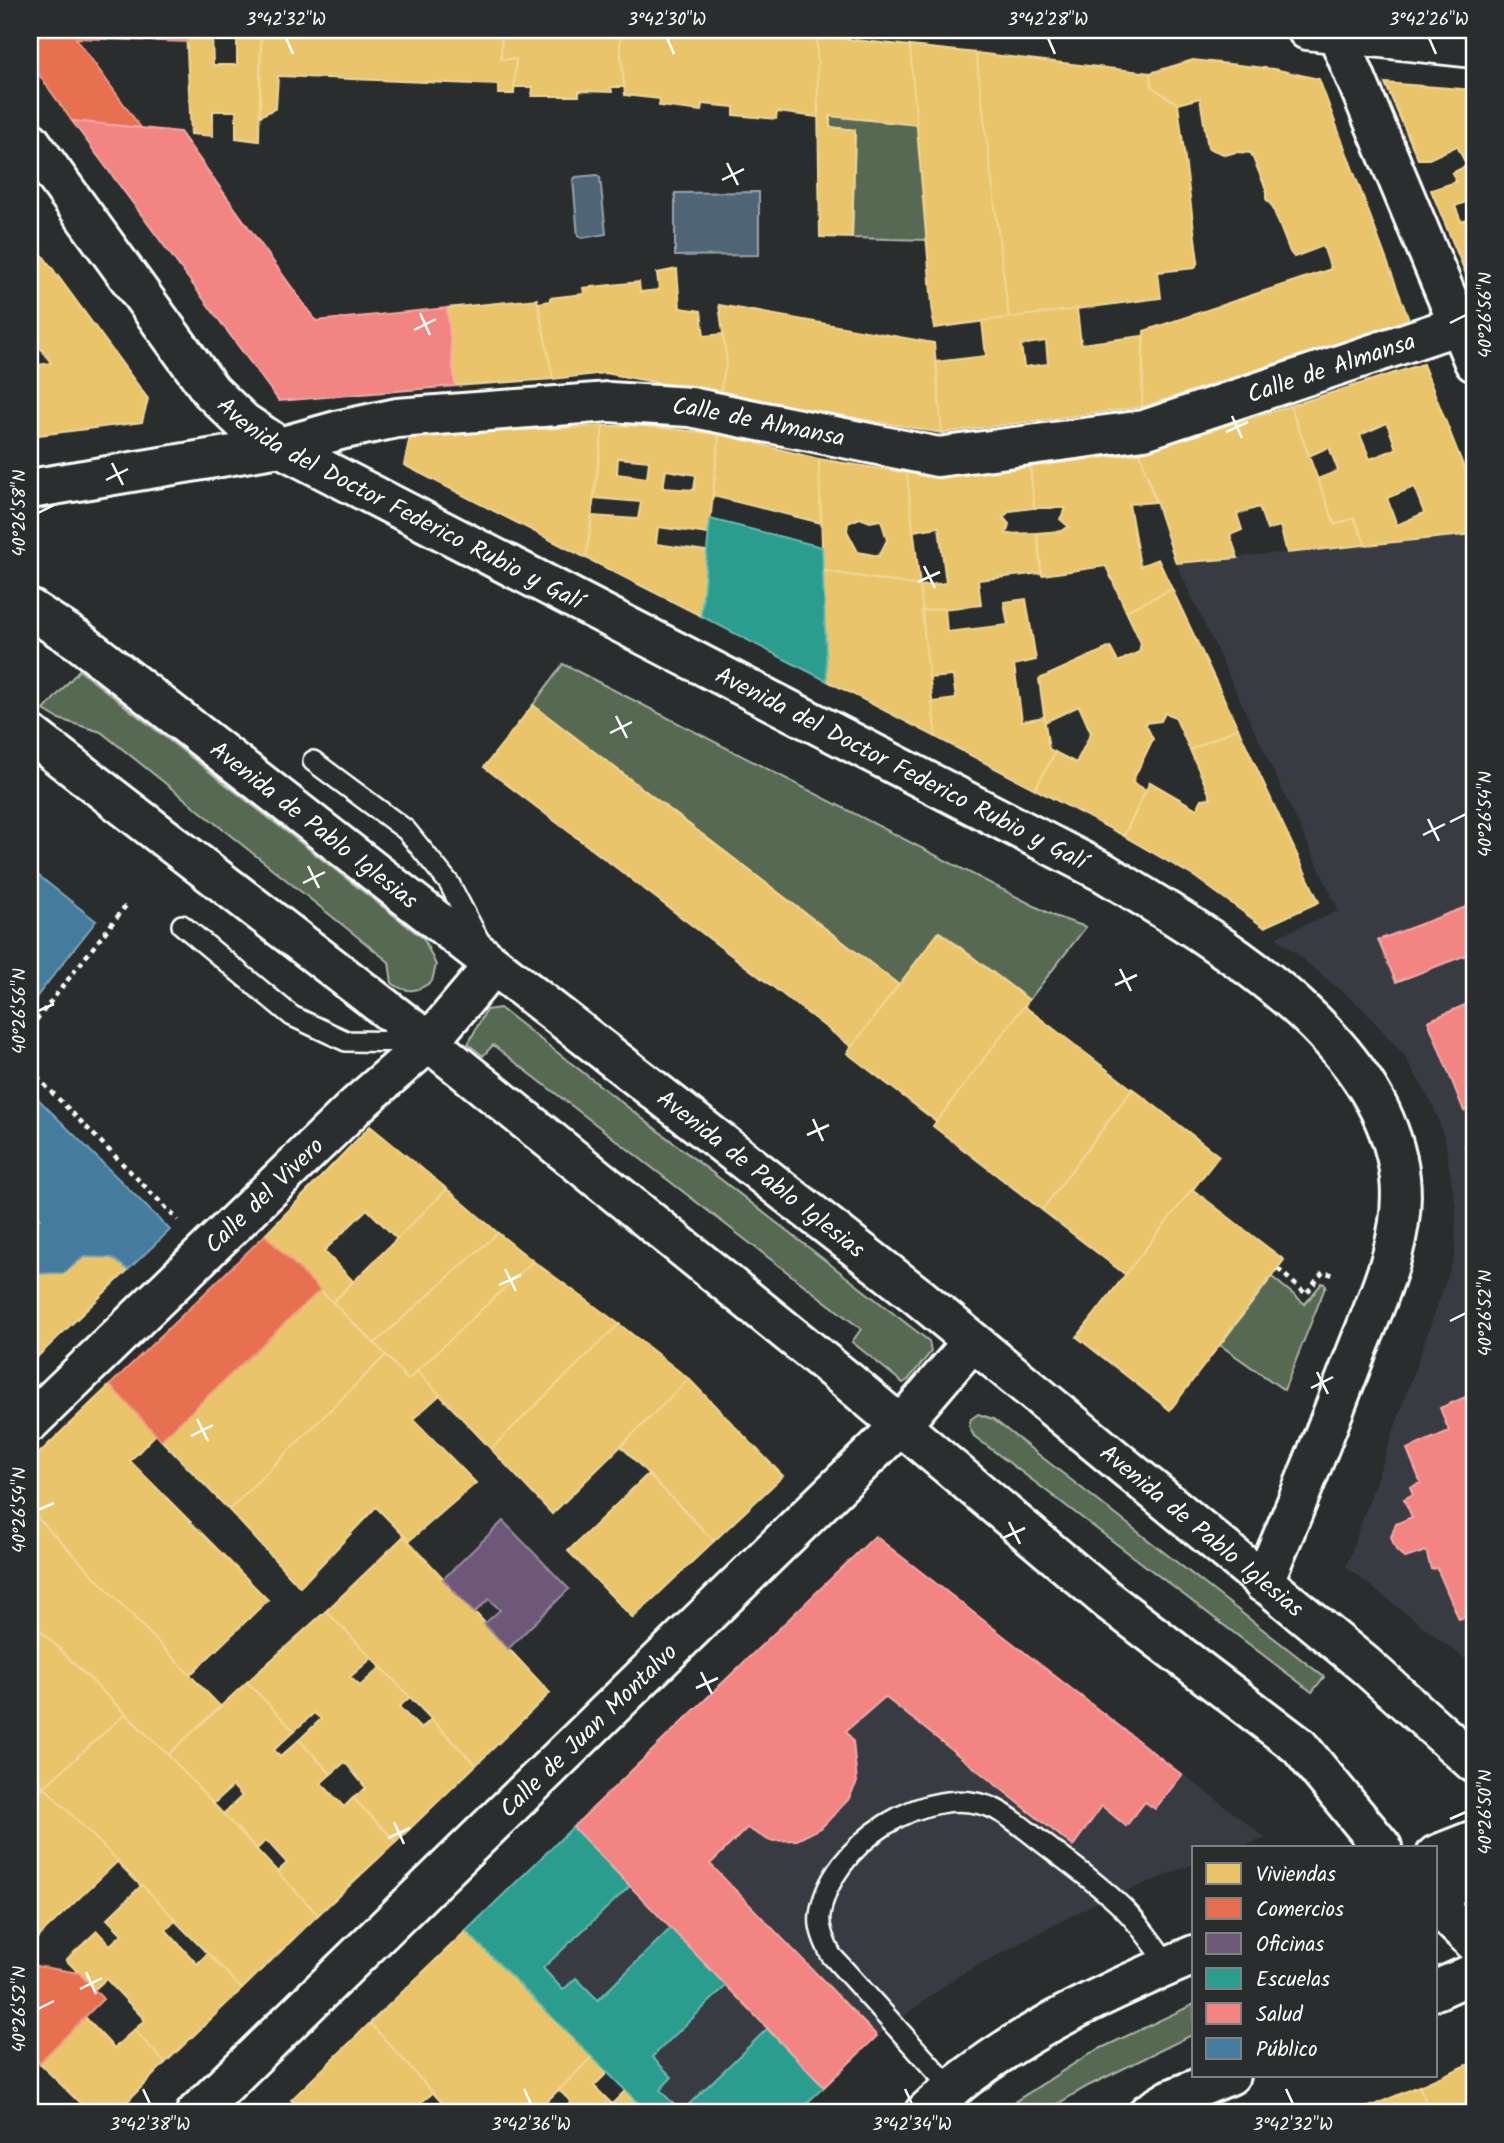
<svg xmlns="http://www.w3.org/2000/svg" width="1504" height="2143" viewBox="0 0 1504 2143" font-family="Kalam,sans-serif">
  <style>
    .built { fill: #393b42 }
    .green { fill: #586952; stroke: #acb4a8; stroke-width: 2 }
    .water { fill: #506574; stroke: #96a3ac; stroke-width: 2 }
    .homes { fill: #e9c46a; stroke: #f0d697; stroke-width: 2; fill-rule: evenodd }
    .shops { fill: #e76f51; stroke: #ee9a85; stroke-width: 2 }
    .offices { fill: #6d597a; stroke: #998ba2; stroke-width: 2 }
    .schools { fill: #2a9d8f; stroke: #6abab1; stroke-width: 2 }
    .health { fill: #f28482; stroke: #f6a9a8; stroke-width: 2 }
    .public { fill: #457b9d; stroke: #7da3ba; stroke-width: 2 }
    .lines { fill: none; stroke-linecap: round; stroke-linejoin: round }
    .service-casing { stroke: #fff; stroke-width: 24 }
    .minor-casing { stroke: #fff; stroke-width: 44 }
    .tertiary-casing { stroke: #fff; stroke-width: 44 }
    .primary-casing { stroke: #fff; stroke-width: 44 }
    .path { stroke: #fff; stroke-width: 4.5; stroke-dasharray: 5 5; stroke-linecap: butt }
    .service { stroke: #2a2d2e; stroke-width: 19 }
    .minor { stroke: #2a2d2e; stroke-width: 38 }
    .tertiary { stroke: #2a2d2e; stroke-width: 38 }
    .primary { stroke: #2a2d2e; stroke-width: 38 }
    .ticks { fill: none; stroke: #fff; stroke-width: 2.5 }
    .labels { text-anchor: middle; stroke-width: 7; stroke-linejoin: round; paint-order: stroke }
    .street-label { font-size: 24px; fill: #fff; stroke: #2a2d2e }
    .neatline { fill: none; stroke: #fff; stroke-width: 2.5 }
    .ticks-label { font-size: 18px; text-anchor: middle; fill: #fff }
  </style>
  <rect width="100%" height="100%" fill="#2a2d2e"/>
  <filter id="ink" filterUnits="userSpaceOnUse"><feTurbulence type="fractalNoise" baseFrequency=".0143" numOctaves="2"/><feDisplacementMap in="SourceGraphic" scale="14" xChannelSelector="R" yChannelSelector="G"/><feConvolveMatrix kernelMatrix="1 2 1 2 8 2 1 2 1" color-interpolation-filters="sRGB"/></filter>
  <g filter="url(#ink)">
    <!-- built -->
    <g class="built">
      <path d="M1474 534V1666L1346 1567 1455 1255 1456 1209 1445 1140 1434 1107 1404 1055 1361 1007 1276 937 1339 911 1176 563Z"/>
      <path d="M875 1536 1266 1838 1241 1847H1194V1864L1092 1905 958 1976 877 2036 796 2113H648L466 1931Z"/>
    </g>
    <!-- green -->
    <g class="green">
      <path d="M830 116 918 125 927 240 852 238 855 130 830 127Z"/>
      <path d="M563 664 1054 916 1086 927 1029 1000 940 932 899 985 533 705Z"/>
      <path d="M79 670 424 939 436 965 432 981C418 992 406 994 392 983L389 962 101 732 59 719 44 710Z"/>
      <path d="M500 1008 929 1341 931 1352 908 1380 903 1383 852 1342 861 1329 493 1045 483 1056 468 1044 486 1010Z"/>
      <path d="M1272 1277 1305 1304 1322 1283 1326 1285 1284 1390 1220 1345Z"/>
      <path d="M978 1414 993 1419 1324 1677 1312 1692 974 1436 969 1426 971 1419Z"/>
      <path d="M1194 2004V2034L1088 2086 1042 2113H997L1091 2053Z"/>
    </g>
    <!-- water -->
    <g class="water">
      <path d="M597 175 600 177 606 234 582 238 578 236 573 180 576 177Z"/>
      <path d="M759 192V255L675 256V193Z"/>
    </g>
    <!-- homes -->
    <g class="homes">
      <path d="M186 30H261L259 141 236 138V111H213V136L191 134ZM212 34H237V65H213Z"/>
      <path d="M261 30H502L501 59H516L514 94H498V85L278 76 276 108 260 116Z"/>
      <path d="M502 30H619L624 87H611L612 92 579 91V96H532L533 87H514L516 59H501Z"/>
      <path d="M619 30H759L817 36 818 117 777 112 776 119 734 115V107L702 104 701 111 659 106 660 99 625 95Z"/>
      <path d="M817 36 910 46 918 125 830 116V127L855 130 852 238 820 237Z"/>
      <path d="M910 46 976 53 1009 318 934 328Z"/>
      <path d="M976 53 1150 73 1152 87 1178 104 1198 261 1195 268 1158 272 1161 298 1009 318Z"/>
      <path d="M1193 60 1274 69 1319 79 1409 320 1142 407 1144 331 1331 269 1323 246 1294 257 1290 252 1272 206 1266 199V189L1251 153 1236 152 1226 155 1208 148 1200 98 1178 104 1152 87 1150 73Z"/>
      <path d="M1385 83 1474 90V162L1467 166 1457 146 1429 159H1418Z"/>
      <path d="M1474 162V199L1455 206 1461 221 1474 217V293L1431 190 1456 182 1452 173Z"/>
      <path d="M30 238 148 399 142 422 30 436V366L51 363 30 333Z"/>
      <path d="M677 269 680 308 701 311 704 336 723 334 727 361 720 394 605 373 553 379 538 303 550 301V298L584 294 583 288 639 282 640 292 659 290 657 273Z"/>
      <path d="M537 299 553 379 455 386 447 308Z"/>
      <path d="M719 305 934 343 942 433 720 394 727 361Z"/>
      <path d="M1077 309 1081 344 1143 336 1142 407 942 433 936 362 986 356 982 321ZM1046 341 1048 364 1024 367 1021 345Z"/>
      <path d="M1423 364 1474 493V534L1366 545 1354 518 1335 525 1317 479 1338 471 1329 447 1309 456 1290 406ZM1387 423 1396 449 1370 459 1360 435ZM1414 487 1424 513 1397 525 1387 498Z"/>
      <path d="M1290 406 1335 525 1354 518 1366 545 1287 553 1280 526 1267 530 1259 507 1237 514 1242 530 1230 535 1238 558 1176 563 1140 453Z"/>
      <path d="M603 426H643L719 434 709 534 658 527 656 544 707 551 701 616 586 558 592 516 638 519 641 502 594 498ZM618 458 649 461 647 478 617 474ZM666 470 696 475 694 490 663 488Z"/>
      <path d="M603 426 586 558 404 465 410 436Z"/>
      <path d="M719 434 819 459 821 523 713 496Z"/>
      <path d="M1140 453 1155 502 1129 504 1140 566 1158 559 1172 589 1126 611 1106 566 1042 575 1037 533 1061 531 1069 527 1060 519 1066 508H1034L1030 467Z"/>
      <path d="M819 459 907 473 920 586 823 571ZM860 518 870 522 881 520 887 540 879 556 858 552 847 531 848 523Z"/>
      <path d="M1030 467 1034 508 1010 511 1003 517 1009 524 1006 534 1037 533 1041 573 978 580 981 605 922 611 920 586 946 583 939 527 913 531 907 473 936 478Z"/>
      <path d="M823 571 920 586 936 737 827 681Z"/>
      <path d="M1172 589 1238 728 1190 750 1175 717 1165 713 1161 721 1145 723 1153 739 1132 782 1146 790 1124 836 1035 789 1055 752 1076 763 1091 733 1079 706 1045 722 1039 679 1110 647 1118 662 1139 652 1141 643 1126 611Z"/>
      <path d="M1026 599 1036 660 1014 665 1022 721 1044 717 1049 749 1055 752 1035 789 936 737 932 702 956 699 953 676 929 678 922 611 945 608 947 632 1008 625 1004 602Z"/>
      <path d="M533 705 899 985 852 1047 484 767Z"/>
      <path d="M1238 728 1319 902 1264 927 1195 877 1124 836 1150 782 1197 809 1202 799 1211 798 1190 750Z"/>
      <path d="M939 932 1029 1000 937 1122 847 1053Z"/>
      <path d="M1024 1006 1132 1089 1042 1210 933 1126Z"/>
      <path d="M1133 1089 1219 1156 1126 1275 1042 1210Z"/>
      <path d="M370 1126 447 1189 397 1239 367 1209 324 1251 353 1281 332 1303 265 1235Z"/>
      <path d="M447 1189 498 1233 375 1343 332 1303Z"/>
      <path d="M1192 1189 1284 1260 1170 1410 1077 1337Z"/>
      <path d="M498 1233 533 1261 408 1380 375 1343Z"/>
      <path d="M84 1257 112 1258 128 1270 30 1364V1274L64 1273Z"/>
      <path d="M533 1261 619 1324 491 1449 417 1371Z"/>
      <path d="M320 1290 386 1355 229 1510 161 1440Z"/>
      <path d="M619 1324 689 1379 552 1514 491 1449Z"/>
      <path d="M386 1355 408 1380 417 1371 440 1395 413 1419 476 1483 409 1541 376 1507 300 1587 229 1510Z"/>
      <path d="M689 1379 783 1476 714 1541 621 1446Z"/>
      <path d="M110 1385 156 1434 130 1461 268 1600 190 1675 30 1510V1462Z"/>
      <path d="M648 1474 714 1541 633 1618 568 1551Z"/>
      <path d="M30 1510 220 1706 168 1755 30 1620Z"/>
      <path d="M404 1536 550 1693 476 1765 326 1611Z"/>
      <path d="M326 1611 372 1658 350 1677 360 1686 381 1667 410 1697 399 1707 421 1729 431 1719 476 1765 396 1842 353 1798 366 1788 345 1762 331 1774 299 1740 321 1719 314 1713 294 1731 247 1682Z"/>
      <path d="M30 1620 125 1714 44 1787 30 1771Z"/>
      <path d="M247 1682 294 1731 274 1750 280 1757 299 1740 331 1774 321 1783 344 1807 353 1798 396 1842 318 1915 277 1872 287 1863 266 1840 257 1849 223 1814 242 1796 233 1786 213 1804 168 1755Z"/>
      <path d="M125 1714 168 1755 318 1915 242 1989 44 1787Z"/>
      <path d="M30 1771 44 1787 30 1800Z"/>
      <path d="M44 1787 118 1861 30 1945V1800Z"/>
      <path d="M142 1885 176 1920 166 1930 197 1964 208 1953 242 1989 165 2063 134 2030 145 2020 106 1979 95 1989 66 1960 97 1931 110 1945 122 1934 107 1919Z"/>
      <path d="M466 1931 592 2057 535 2113H451L370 2023Z"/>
      <path d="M85 2017 114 2048 134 2030 165 2063 116 2113H90L39 2063Z"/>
      <path d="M370 2023 433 2093 408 2113H385L379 2106 371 2113H304L291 2100Z"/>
      <path d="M592 2057 607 2073 594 2086 612 2104 625 2091 644 2109 640 2113H560L571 2102 559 2090Z"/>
      <path d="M1474 2062V2113H1431L1419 2086Z"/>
      <path d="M1419 2086 1431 2113H1355Z"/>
      <path d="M441 2103 451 2113H430Z"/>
    </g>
    <!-- shops -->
    <g class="shops">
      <path d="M30 30H186L187 42 76 38 141 128 72 121 30 62Z"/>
      <path d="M265 1235 320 1290 161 1440 110 1385Z"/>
      <path d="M30 1965 79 1973 103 1999 39 2063 30 2053Z"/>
    </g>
    <!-- offices -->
    <path class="offices" d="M503 1521 569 1589 508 1649 484 1624 500 1610 489 1599 474 1613 443 1579Z"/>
    <!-- schools -->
    <g class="schools">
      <path d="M710 519 822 547 827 681 701 616Z"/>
      <path d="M573 1827 630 1886 543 1968 563 1990 576 1978 598 2000 671 1928 726 1986 652 2057 672 2077 660 2090 681 2112 767 2029 824 2087 796 2113H648L466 1931Z"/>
    </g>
    <!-- health -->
    <g class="health">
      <path d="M72 121 180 132 316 321 447 308 455 386 279 401Z"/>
      <path d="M1474 904V952L1396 982 1378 940Z"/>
      <path d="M1474 1001V1106L1464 1111 1428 1021Z"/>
      <path d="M1474 1124V1154H1469L1465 1147 1467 1127Z"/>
      <path d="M1470 1395 1474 1403V1614L1459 1619 1437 1568 1431 1569 1426 1551 1405 1558 1396 1550 1391 1537 1396 1524 1412 1517 1404 1499 1413 1494 1410 1487 1421 1483 1407 1449 1449 1431 1440 1408Z"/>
      <path d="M875 1536 1182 1775 1155 1809 1145 1802 1126 1826 1102 1806 1073 1846 885 1697 846 1731 853 1741 857 1782 848 1800 821 1828 797 1840 770 1841 747 1828 710 1864 877 2036 824 2087 573 1827Z"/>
    </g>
    <!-- public -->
    <g class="public">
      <path d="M30 869 96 921 30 1005Z"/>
      <path d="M30 1091 170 1230 128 1270 112 1258 84 1257 64 1273 30 1274V1228L40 1219 30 1207Z"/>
    </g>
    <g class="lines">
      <defs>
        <g id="service">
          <path d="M313 761 406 830 449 883 481 944"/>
          <path d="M182 925 292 1016 346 1041 423 1042"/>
          <path d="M951 2088 831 1955C825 1943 818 1928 820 1915 829 1846 928 1778 995 1809 1012 1817 1028 1832 1043 1843 1070 1864 1098 1883 1122 1907 1140 1924 1154 1946 1169 1965"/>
        </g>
        <g id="minor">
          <path d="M1307 30 1474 48"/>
          <path d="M1337 33 1474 362"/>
          <path id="s1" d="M30 141 211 391 243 422 280 447 1103 872C1213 939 1384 1036 1400 1178 1407 1243 1373 1307 1351 1366 1323 1439 1294 1511 1263 1583"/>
          <path id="s2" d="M30 489 280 447 340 430 397 418 609 402 690 407 938 457 1144 430 1474 320"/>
          <path id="s3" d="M30 1422 357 1105 429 1042 493 966"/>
          <path id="s4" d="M196 2113 901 1425 972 1342"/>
        </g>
        <g id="tertiary">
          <path id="s5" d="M30 609 79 641 919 1297 1365 1665 1474 1763"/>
          <path d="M30 734 429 1042 849 1382 1110 1602 1299 1746 1382 1847"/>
          <path d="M1436 1905 1474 1942"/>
          <path d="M1436 1907 1474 1855"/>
        </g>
        <g id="primary">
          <path d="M1436 1855 1474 1840"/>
          <path d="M1436 1990 1474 1973"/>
          <path d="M924 2113C1002 2040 1096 1996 1194 1955"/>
          <path d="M1148 2113 1171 2099 1230 2075"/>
        </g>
      </defs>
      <!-- service casing -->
      <use href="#service" class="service-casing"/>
      <!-- minor casing -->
      <use href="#minor" class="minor-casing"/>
      <!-- tertiary casing -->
      <use href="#tertiary" class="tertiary-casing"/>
      <!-- primary casing -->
      <use href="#primary" class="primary-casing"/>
      <!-- path -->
      <g class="path">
        <path d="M30 1028 128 903"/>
        <path d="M30 1070 178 1220"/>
        <path d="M1278 1269 1306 1294 1323 1272 1334 1275"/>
      </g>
      <!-- service -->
      <use href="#service" class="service"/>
      <!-- minor -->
      <use href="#minor" class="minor"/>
      <!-- tertiary -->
      <use href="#tertiary" class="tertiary"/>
      <!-- primary -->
      <use href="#primary" class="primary"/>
    </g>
  </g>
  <!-- ticks -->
  <path class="ticks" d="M286 38 293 54M667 38 674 54M1048 38 1055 54M1429 38 1436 54M727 163 738 185M722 180 744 169M420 313 430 335M1450 323 1466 315M414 330 436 319M1232 416 1242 438M1226 432 1248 422M112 463 123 485M106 480 128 469M38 513 54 505M924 566 935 588M918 582 940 572M616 716 627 738M610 733 632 722M1428 819 1439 841M1450 822 1466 814M1423 835 1445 824M308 866 319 888M303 883 325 872M1120 969 1131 991M1115 985 1137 975M38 1011 54 1004M813 1119 823 1141M807 1135 829 1125M505 1269 516 1291M499 1285 521 1275M1450 1321 1466 1313M1317 1372 1328 1394M1311 1388 1333 1377M197 1419 208 1441M191 1436 213 1425M38 1510 54 1503M1009 1522 1020 1544M1003 1538 1025 1528M701 1672 712 1694M696 1688 718 1678M1450 1819 1466 1812M394 1822 404 1844M388 1838 410 1828M86 1972 96 1994M80 1989 102 1978M38 2009 54 2001M143 2089 150 2104M524 2089 531 2104M905 2089 912 2104M1286 2089 1293 2104"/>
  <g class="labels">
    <!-- street labels -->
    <g class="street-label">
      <text dy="8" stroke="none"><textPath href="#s2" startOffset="1326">Calle de Almansa</textPath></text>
      <text dy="8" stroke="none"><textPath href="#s2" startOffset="738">Calle de Almansa</textPath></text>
      <text dy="8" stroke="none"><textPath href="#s1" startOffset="530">Avenida del Doctor Federico Rubio y Galí</textPath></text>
      <text dy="8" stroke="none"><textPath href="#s1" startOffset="1097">Avenida del Doctor Federico Rubio y Galí</textPath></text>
      <text dy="8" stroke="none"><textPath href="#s5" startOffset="357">Avenida de Pablo Iglesias</textPath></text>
      <text dy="8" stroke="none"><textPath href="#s5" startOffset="924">Avenida de Pablo Iglesias</textPath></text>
      <text dy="8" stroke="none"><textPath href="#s3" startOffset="326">Calle del Vivero</textPath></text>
      <text dy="8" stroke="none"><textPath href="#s5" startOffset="1491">Avenida de Pablo Iglesias</textPath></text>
      <text dy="8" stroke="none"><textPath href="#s4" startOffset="548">Calle de Juan Montalvo</textPath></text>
    </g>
  </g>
  <!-- margin -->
  <rect width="1504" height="2143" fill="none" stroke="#2a2d2e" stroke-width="77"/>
  <!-- legend -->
  <rect x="1192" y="1846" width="245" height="231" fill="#2a2d2e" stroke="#7f8182" stroke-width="2"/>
  <rect x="1206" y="1863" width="35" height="21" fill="#e9c46a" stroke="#7f8182" stroke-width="2"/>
  <text x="1256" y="1881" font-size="21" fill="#ffffff">Viviendas</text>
  <rect x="1206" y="1898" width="35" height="21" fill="#e76f51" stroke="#7f8182" stroke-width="2"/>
  <text x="1256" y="1916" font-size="21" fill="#ffffff">Comercios</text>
  <rect x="1206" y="1933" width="35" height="21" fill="#6d597a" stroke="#7f8182" stroke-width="2"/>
  <text x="1256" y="1951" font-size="21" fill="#ffffff">Oficinas</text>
  <rect x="1206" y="1968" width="35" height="21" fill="#2a9d8f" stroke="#7f8182" stroke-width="2"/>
  <text x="1256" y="1986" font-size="21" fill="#ffffff">Escuelas</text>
  <rect x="1206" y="2003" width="35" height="21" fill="#f28482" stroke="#7f8182" stroke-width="2"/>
  <text x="1256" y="2021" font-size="21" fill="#ffffff">Salud</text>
  <rect x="1206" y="2038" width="35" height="21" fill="#457b9d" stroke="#7f8182" stroke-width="2"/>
  <text x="1256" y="2056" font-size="21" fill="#ffffff">Público</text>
  <rect x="38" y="38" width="1428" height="2066" class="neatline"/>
  <g class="ticks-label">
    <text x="286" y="25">3°42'32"W</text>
    <text x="667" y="25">3°42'30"W</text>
    <text x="1048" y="25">3°42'28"W</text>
    <text x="1429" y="25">3°42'26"W</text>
    <text transform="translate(1485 315) rotate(-90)" y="6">40°26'56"N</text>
    <text transform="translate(19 513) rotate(-90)" y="6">40°26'58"N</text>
    <text transform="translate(1485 814) rotate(-90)" y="6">40°26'54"N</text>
    <text transform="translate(19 1011) rotate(-90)" y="6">40°26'56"N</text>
    <text transform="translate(1485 1313) rotate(-90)" y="6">40°26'52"N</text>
    <text transform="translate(19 1510) rotate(-90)" y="6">40°26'54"N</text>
    <text transform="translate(1485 1812) rotate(-90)" y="6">40°26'50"N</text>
    <text transform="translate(19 2009) rotate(-90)" y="6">40°26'52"N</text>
    <text x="150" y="2130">3°42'38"W</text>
    <text x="531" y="2130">3°42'36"W</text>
    <text x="912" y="2130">3°42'34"W</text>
    <text x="1293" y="2130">3°42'32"W</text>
  </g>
</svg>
